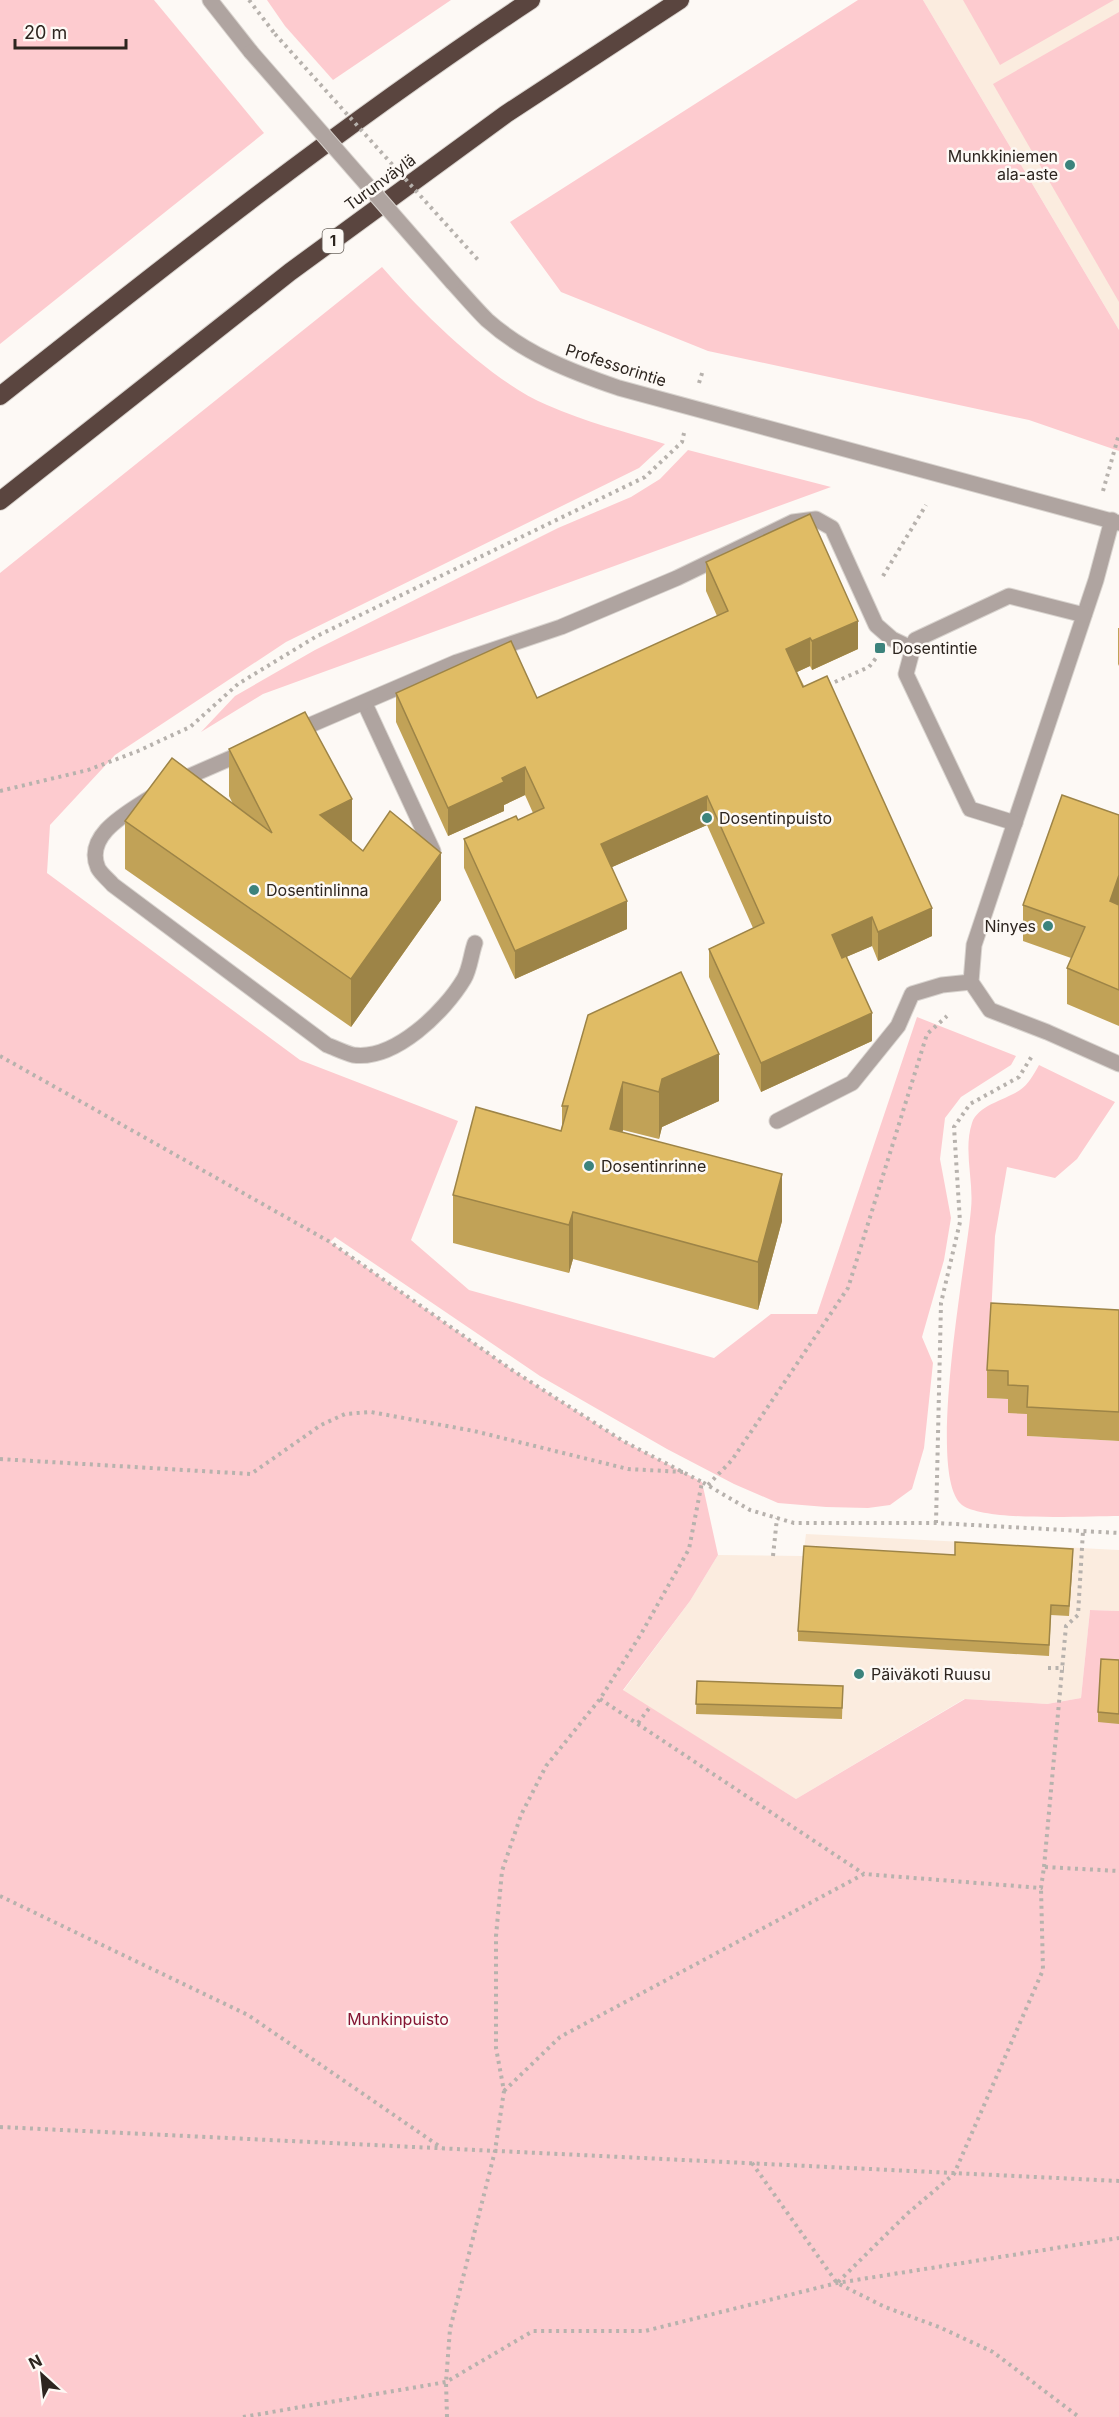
<svg xmlns="http://www.w3.org/2000/svg" width="1119" height="2417" viewBox="0 0 1119 2417" font-family="Inter,sans-serif">
  <style>
    .built { fill: #fbecdf }
    .green { fill: #fdcbcf }
    .lines { fill: none; stroke-linecap: round; stroke-linejoin: round }
    .minor-casing { stroke: #d8d3ce; stroke-width: 17 }
    .highway-casing { stroke: #d8d3ce; stroke-width: 20 }
    .path { stroke: #b7b2ad; stroke-width: 4; stroke-dasharray: 3 4.5; stroke-linecap: butt }
    .minor { stroke: #afa4a0; stroke-width: 15 }
    .highway { stroke: #5a453f; stroke-width: 18 }
    .minor-bridge-casing { stroke: #d8d3ce; stroke-width: 17; stroke-linecap: butt }
    .path-bridge { stroke: #b7b2ad; stroke-width: 4; stroke-dasharray: 3 4.5; stroke-linecap: butt }
    .minor-bridge { stroke: #afa4a0; stroke-width: 15 }
    .wall { fill: #c1a257 }
    .shaded-wall { fill: #9d8447 }
    .building { fill: #e0bc65; stroke: #9d8447; stroke-width: 1.5 }
    .poi-dot { fill: #3c837c; stroke: #fdf9f5; stroke-width: 2 }
    .labels { text-anchor: middle; stroke-width: 5; stroke-linejoin: round; paint-order: stroke }
    .shield { fill: #fdf9f5; stroke: #6b655f; stroke-width: 1.5 }
    .shield-label { font-size: 15px; font-weight: bold; fill: #2d251f }
    .poi-label { font-size: 16px; fill: #2d251f; stroke: #fdf9f5; text-anchor: start }
    .street-label { font-size: 16px; fill: #2d251f; stroke: #fdf9f5 }
    .park-label { font-size: 16px; fill: #841533; stroke: #fdf9f5 }
  </style>
  <rect width="100%" height="100%" fill="#fdf9f5"/>
  <!-- built -->
  <g class="built">
    <path d="M923 0H1119V330Z"/>
    <path d="M806 1534 1119 1550V1611L1090 1610 1081 1698 1047 1704 964 1699 796 1799 623 1691 690 1601 718 1555 803 1556Z"/>
  </g>
  <!-- green -->
  <g class="green">
    <path d="M0 0H154L264 133 0 344Z"/>
    <path d="M267 0H451L333 80 285 26Z"/>
    <path d="M858 0H923L1119 330V451L1029 420 708 351 561 292 510 222Z"/>
    <path d="M963 0H1114L1000 65Z"/>
    <path d="M1119 12V302L993 84Z"/>
    <path d="M382 267C421 312 492 382 547 405 585 422 626 432 665 444L639 468 286 642 115 755 50 825 47 873 300 1060 458 1121 411 1240 469 1290 714 1358 771 1314H817L917 1017 1016 1056 1011 1065 961 1097 945 1118 940 1159 951 1218 944 1260 922 1337 933 1363 924 1448 912 1489 890 1505 868 1508 826 1507 778 1503 734 1484 667 1449 540 1376 335 1237 330 1242 512 1370 623 1441 702 1482 718 1555 690 1601 623 1690 796 1799 965 1699 1047 1704 1081 1698 1090 1610 1119 1611V2417H0V573Z"/>
    <path d="M688 450 831 487 263 694 201 732 235 696 315 650 558 528 631 497 660 479Z"/>
    <path d="M1039 1065 1115 1102 1077 1159 1055 1178 1007 1167 995 1236 987 1398 1008 1399 1028 1414 1027 1436 1119 1441V1516C1086 1516 985 1522 962 1505 925 1476 967 1258 971 1209 974 1181 963 1150 972 1123 978 1105 1006 1100 1020 1090 1028 1085 1034 1074 1039 1065Z"/>
  </g>
  <g class="lines">
    <defs>
      <g id="minor">
        <path d="M210 0 251 52"/>
        <path d="M452 282C464 295 475 308 487 320 525 354 572 372 619 388L1119 523"/>
        <path d="M1112 520 1096 580 974 945 971 982 990 1010 1047 1032 1119 1064"/>
        <path d="M365 704 433 851"/>
        <path d="M294 732 457 662 561 627 677 578 793 522 816 519 832 528 876 625 892 639 913 649"/>
        <path d="M176 782 247 751"/>
        <path d="M153 796C131 811 83 834 98 868 101 874 109 880 113 885L327 1045C335 1048 345 1053 353 1055 395 1061 445 1011 464 979 470 969 471 954 475 943"/>
        <path d="M1015 823 970 809 906 674 915 640 1009 596 1084 615"/>
        <path d="M777 1121 852 1083 898 1026 912 994 942 985 971 982"/>
      </g>
      <g id="highway">
        <path d="M0 396C173 259 346 122 531 0"/>
        <path d="M0 501 290 272 506 114 680 0"/>
      </g>
    </defs>
    <!-- minor casing -->
    <use href="#minor" class="minor-casing"/>
    <!-- highway casing -->
    <use href="#highway" class="highway-casing"/>
    <!-- path -->
    <g class="path">
      <path d="M249 0 275 34"/>
      <path d="M699 383 703 370"/>
      <path d="M1103 491 1119 434"/>
      <path d="M883 576 926 505"/>
      <path d="M828 685 869 667 876 658"/>
      <path d="M0 791 88 770 138 751 190 727 238 684 317 636 645 477 682 442 684 433"/>
      <path d="M0 1056 330 1242 512 1370 623 1441 702 1482"/>
      <path d="M0 1459 251 1474 321 1425 345 1414 371 1412 474 1431 628 1469 683 1472"/>
      <path d="M708 1485 732 1460 848 1288 927 1034 947 1016"/>
      <path d="M936 1523 941 1303 960 1222 954 1127 970 1104 1019 1077 1032 1056"/>
      <path d="M773 1556 777 1518"/>
      <path d="M1048 1668H1064"/>
      <path d="M600 1699 864 1874"/>
      <path d="M638 1723 650 1707"/>
      <path d="M1044 1867 1066 1626 1078 1615 1083 1531"/>
      <path d="M0 1896 248 2015 442 2148"/>
      <path d="M504 2091 560 2037 864 1874 1041 1888 1044 1867 1119 1871"/>
      <path d="M0 2127 1119 2181"/>
      <path d="M752 2163 837 2283 885 2307 939 2327 993 2352 1079 2417"/>
      <path d="M838 2282 908 2213 954 2174 1043 1970 1041 1888"/>
      <path d="M243 2417 446 2382 533 2331H645L837 2283 1119 2238"/>
      <path d="M447 2417 446 2382 450 2329 495 2151 504 2091 496 2048V1936L502 1871 521 1815 546 1766 600 1699 641 1634 689 1549 702 1482 750 1510 794 1523H936L1119 1533"/>
    </g>
    <!-- minor -->
    <use href="#minor" class="minor"/>
    <!-- highway -->
    <use href="#highway" class="highway"/>
    <defs>
      <path id="minor-bridge" d="M251 52 452 282"/>
    </defs>
    <!-- minor-bridge casing -->
    <use href="#minor-bridge" class="minor-bridge-casing"/>
    <!-- path-bridge -->
    <path class="path-bridge" d="M275 34 479 261"/>
    <!-- minor-bridge -->
    <use href="#minor-bridge" class="minor-bridge"/>
  </g>
  <!-- wall -->
  <g class="wall">
    <path d="M706 562 858 649 812 670 810 666 797 672 932 936 878 961 872 946 846 957 872 1041 761 1092 709 977V949L753 928 707 825 612 867 627 929 515 979 464 868V839L518 820 533 813 525 795 504 805V811L448 836 396 722V693L537 698 717 616 706 591Z"/>
    <path d="M1118 628H1119V666L1118 664Z"/>
    <path d="M229 749 352 842 363 851 441 900 351 1027 125 869V821L233 804 229 796Z"/>
    <path d="M1119 815V1026L1067 1004V968L1071 958 1023 941V905Z"/>
    <path d="M588 1015 719 1101 662 1127 659 1139 623 1130 622 1132 782 1221 758 1310 573 1259 569 1273 453 1243V1195L561 1131 562 1126V1106Z"/>
    <path d="M1119 1310V1441L1027 1436V1414L1008 1413V1399L987 1398V1370Z"/>
    <path d="M955 1555 1073 1559 1069 1616 1051 1615 1049 1656 798 1641V1631Z"/>
    <path d="M1119 1660V1724L1098 1722V1712Z"/>
    <path d="M697 1681 843 1686 842 1719 696 1714Z"/>
  </g>
  <!-- shaded-wall -->
  <g class="shaded-wall">
    <path d="M858 621V649L812 670V641Z"/>
    <path d="M810 638V666L786 677V649Z"/>
    <path d="M525 767V795L504 805V811L448 836V808L502 778Z"/>
    <path d="M707 796V825L601 872V844Z"/>
    <path d="M352 799V846L320 815Z"/>
    <path d="M441 853V900L351 1027V979Z"/>
    <path d="M1119 875V911L1110 901Z"/>
    <path d="M627 901V929L515 979V951Z"/>
    <path d="M932 908V936L878 961V932Z"/>
    <path d="M872 917V946L832 963V935Z"/>
    <path d="M872 1013V1041L761 1092V1063Z"/>
    <path d="M719 1054V1101L662 1127 659 1139V1092L662 1079Z"/>
    <path d="M623 1082V1130L610 1177V1129Z"/>
    <path d="M782 1174V1221L758 1310V1262Z"/>
    <path d="M573 1212V1259L569 1273V1225Z"/>
  </g>
  <!-- building -->
  <g class="building">
    <path d="M810 514 858 621 812 641 810 638 786 649 803 687 827 676 932 908 878 932 872 917 832 935 842 958 846 956 872 1013 761 1063 709 949 764 923 707 796 601 844 627 901 515 951 464 839 516 816 518 820 544 808 525 767 502 778 504 782 448 808 396 693 511 641 537 698 728 611 706 562Z"/>
    <path d="M305 712 352 799 320 815 363 851 390 811 441 853 351 979 125 821 172 758 272 833 229 749Z"/>
    <path d="M1062 795 1119 815V875L1110 901 1119 905V990L1067 968 1085 927 1023 905Z"/>
    <path d="M681 972 719 1054 662 1079 659 1092 623 1082 610 1129 782 1174 758 1262 573 1212 569 1225 453 1195 476 1107 561 1131 568 1106H562L588 1015Z"/>
    <path d="M991 1303 1119 1310V1412L1027 1407 1028 1386 1008 1385V1371L987 1370Z"/>
    <path d="M955 1542 1073 1549 1069 1606 1051 1605 1049 1645 798 1631 804 1546 955 1555Z"/>
    <path d="M1101 1659 1119 1660V1714L1098 1712Z"/>
    <path d="M697 1681 843 1686 842 1708 696 1704Z"/>
  </g>
  <!-- markers -->
  <g class="poi-dot">
    <circle cx="1070" cy="165" r="6"/>
    <rect x="874" y="642" width="12" height="12" rx="3"/>
    <circle cx="707" cy="818" r="6"/>
    <circle cx="254" cy="890" r="6"/>
    <circle cx="1048" cy="926" r="6"/>
    <circle cx="589" cy="1166" r="6"/>
    <circle cx="859" cy="1674" r="6"/>
  </g>
  <g class="labels">
    <!-- shield labels -->
    <rect class="shield" x="322.5" y="229" width="21" height="24" rx="4.5"/>
    <g class="shield-label">
      <text x="333" y="246">1</text>
    </g>
    <!-- poi labels -->
    <g class="poi-label">
      <text x="1058" y="162" text-anchor="end">Munkkiniemen<tspan x="1058" dy="18">ala-aste</tspan></text>
      <text x="892" y="654">Dosentintie</text>
      <text x="719" y="824">Dosentinpuisto</text>
      <text x="266" y="896">Dosentinlinna</text>
      <text x="1036" y="932" text-anchor="end">Ninyes</text>
      <text x="601" y="1172">Dosentinrinne</text>
      <text x="871" y="1680">Päiväkoti Ruusu</text>
    </g>
    <!-- street labels -->
    <g class="street-label">
      <text transform="translate(380 182) rotate(-36)" y="6">Turunväylä</text>
      <text transform="translate(616 365) rotate(18)" y="6">Professorintie</text>
    </g>
    <!-- park labels -->
    <g class="park-label">
      <text x="398" y="2025">Munkinpuisto</text>
    </g>
  </g>
  <!-- north arrow -->
  <g transform="translate(42 2375) rotate(333)" stroke="#fdf9f5" stroke-width="4.5" paint-order="stroke">
  <path d="M0-4.5L10 22L0 15L-10 22Z" fill="#2d251f"/>
  <text y="-9" font-size="16" font-weight="bold" text-anchor="middle" fill="#2d251f">N</text>
  </g>
  <!-- scale -->
  <path d="M15 39v9h111v-9" fill="none" stroke="#2d251f" stroke-width="3"/>
  <text x="24" y="39" font-size="18" fill="#2d251f" stroke="#fdf9f5" stroke-width="4.5" paint-order="stroke">20 m</text>
</svg>
